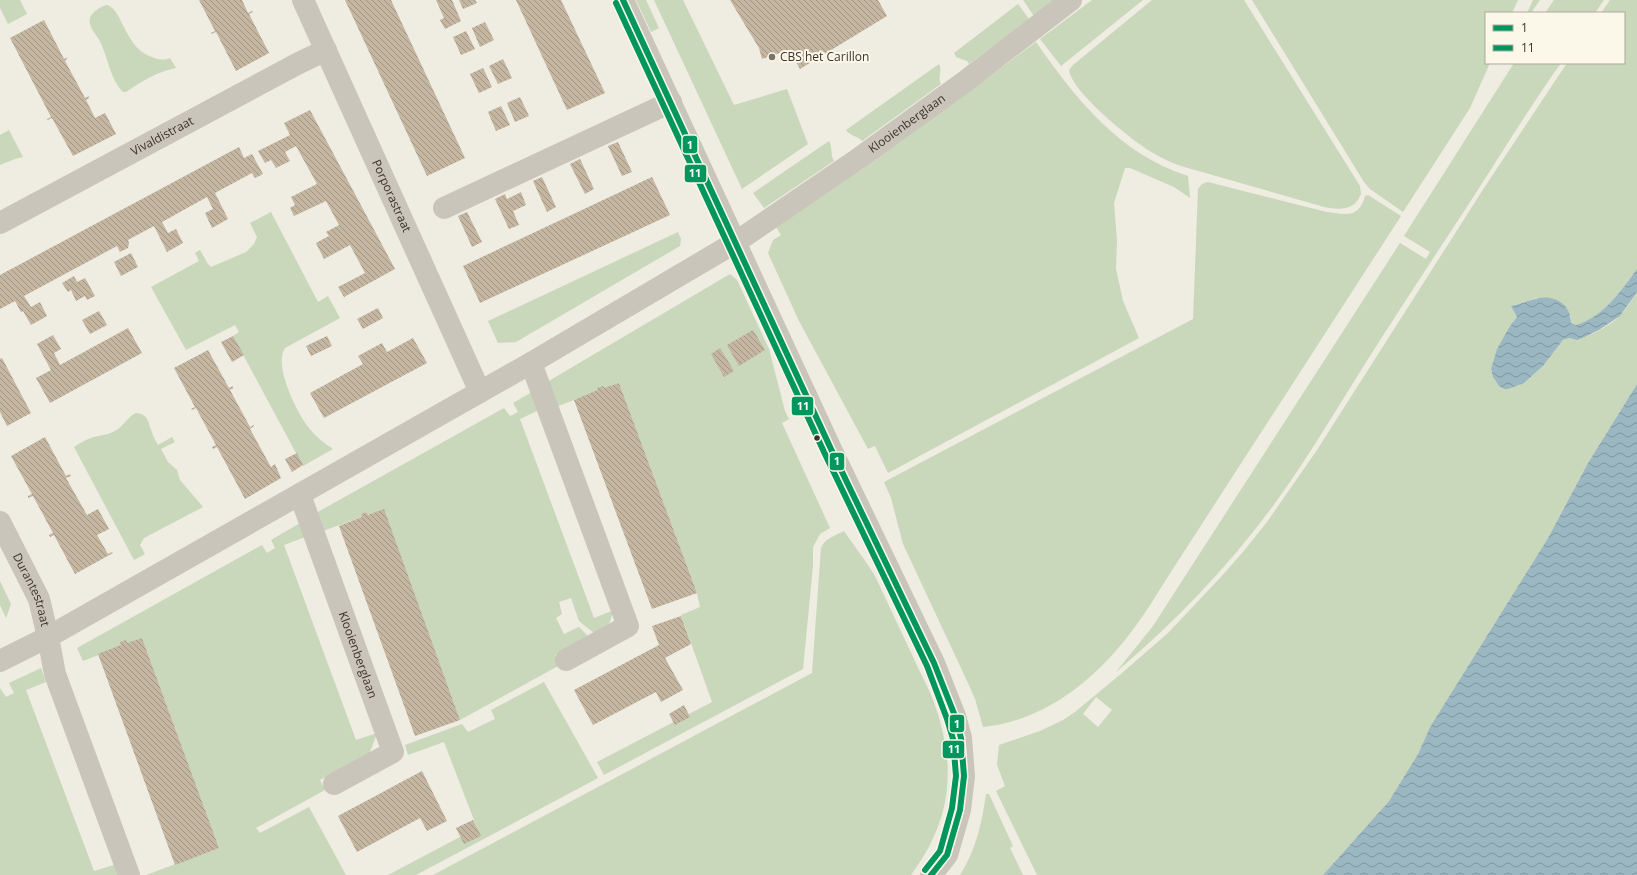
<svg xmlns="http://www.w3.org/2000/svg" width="1637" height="875" viewBox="0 0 1637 875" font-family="'Open Sans',sans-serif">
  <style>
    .green { fill: #c9d7ba; fill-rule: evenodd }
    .water { fill: url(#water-waves) }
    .building { fill: url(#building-back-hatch) }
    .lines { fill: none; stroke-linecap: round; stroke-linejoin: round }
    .minor { stroke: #c9c5ba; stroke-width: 22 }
    .bus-1-casing { stroke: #fcf8e9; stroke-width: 9 }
    .bus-2-casing { stroke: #fcf8e9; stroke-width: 9 }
    .bus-1 { stroke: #00965e; stroke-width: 6 }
    .bus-2 { stroke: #00965e; stroke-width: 6 }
    .poi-dot { fill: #797469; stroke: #fcf8e9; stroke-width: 1.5 }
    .bus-dot { fill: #3a3328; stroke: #fcf8e9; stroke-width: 1.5 }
    .labels { text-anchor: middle; stroke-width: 4; stroke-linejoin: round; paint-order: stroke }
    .poi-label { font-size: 12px; fill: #3a3328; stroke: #fcf8e9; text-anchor: start }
    .street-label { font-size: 12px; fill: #3a3328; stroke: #fcf8e9 }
    .line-badge { stroke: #fcf8e9; stroke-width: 1.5 }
    .badge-label { font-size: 11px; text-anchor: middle; font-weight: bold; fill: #fff }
  </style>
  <defs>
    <pattern id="water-waves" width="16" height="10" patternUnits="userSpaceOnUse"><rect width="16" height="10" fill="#9bb8c2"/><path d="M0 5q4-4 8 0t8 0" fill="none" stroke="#7f969e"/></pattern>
    <pattern id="building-back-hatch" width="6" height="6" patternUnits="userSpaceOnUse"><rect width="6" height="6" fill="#c5b6a2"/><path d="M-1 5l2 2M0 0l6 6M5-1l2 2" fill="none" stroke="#a19584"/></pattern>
  </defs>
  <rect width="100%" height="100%" fill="#efece2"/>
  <!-- green -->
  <g class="green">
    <path d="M0 0H20L27 14 8 24 0 8Z"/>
    <path d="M636 0H646L659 28 651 32Z"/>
    <path d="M654 0H683L734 105 787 89 808 144 742 189Z"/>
    <path d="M1023 0H1055L1034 16Z"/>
    <path d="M1092 0H1143L1061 66 1040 39Z"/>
    <path d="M1152 0H1244L1360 186 1361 194C1354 211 1340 210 1324 207L1181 166C1169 162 1158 156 1148 150 1128 137 1072 92 1069 70L1073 65Z"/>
    <path d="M1252 0H1518L1512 13H1486V63H1490L1470 108 1403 212 1370 189 1364 182Z"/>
    <path d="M1533 0H1540L1531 13H1527Z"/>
    <path d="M1554 0H1604L1595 13H1545Z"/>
    <path d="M1610 0H1637V269C1620 292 1604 316 1576 325L1571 323V316L1537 298 1512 306 1517 317 1510 326 1491 369C1493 378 1496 384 1504 389L1524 383 1543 366 1563 340 1569 338C1580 344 1610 325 1619 317 1626 310 1631 300 1637 292V384L1588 463 1548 538 1430 727 1418 754 1389 801 1323 875H1037L996 791 1005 786 997 765 999 745 1040 731 1063 720 1075 712 1122 673 1168 633 1220 578 1243 552 1267 522 1317 450 1484 188 1567 63H1624V13H1601ZM1096 697 1112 710 1098 727 1083 714Z"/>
    <path d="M1018 4 1029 19 969 64 967 61 956 57 954 53Z"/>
    <path d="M107 5C122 9 125 46 149 56 156 59 162 61 170 58L176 68C156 72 142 81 126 92H123C109 78 108 54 98 38 94 32 88 25 90 18 92 12 101 6 107 5Z"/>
    <path d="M1036 42C1076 99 1119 154 1188 176L1190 198 1174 187 1130 168H1125L1114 203 1117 240 1116 269 1123 301 1139 338 888 473 875 446 868 449 799 321 768 253 773 240 781 235 776 227 866 167Z"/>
    <path d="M1514 63H1561C1525 114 1493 167 1459 219 1434 257 1409 295 1384 334 1347 391 1313 451 1273 506 1228 567 1174 623 1116 672L1153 626 1400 243 1426 259 1430 252 1404 236Z"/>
    <path d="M939 64C943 70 937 78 941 84L862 141C858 136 850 136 846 130Z"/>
    <path d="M9 130 23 157 15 159 0 165V135Z"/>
    <path d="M829 141C833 147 830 155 834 161L764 208 753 193Z"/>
    <path d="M1208 182 1327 212C1345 214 1359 219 1365 196L1368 195 1401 216 1167 578C1157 594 1148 609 1137 624 1101 675 1047 721 983 727L975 699 968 683 903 544 891 498 884 482 1193 319 1198 189 1202 184Z"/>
    <path d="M271 212 318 302 328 296 340 318 285 348C273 365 297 413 309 428 316 437 324 443 333 449L303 466 233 336 239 332 235 325 186 350 151 287 199 261 195 253 200 250 208 264 211 267 246 252 254 244 257 237 250 223Z"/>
    <path d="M678 232 681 239 680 246 516 342 498 343 488 321Z"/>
    <path d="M730 274 737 280 769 349 785 411 789 419 782 423 830 528 820 534 813 547V566L803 669 604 775 597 762 712 702 681 615 700 607 697 593 619 383 558 406 547 382Z"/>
    <path d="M532 392 539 410 520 419 594 618 614 610 608 627 595 634 579 621 571 598 559 602 562 614 556 618 564 634 579 627 589 637 555 655 560 665 460 720 409 580 367 512 361 514 362 517 323 531 316 513 504 408 510 416 518 412 513 403Z"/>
    <path d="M136 413C149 414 148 423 152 432 153 437 156 441 158 445L172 437 175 442 161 449 168 462 177 470 180 480 203 507 144 538 140 545 145 554 134 560 74 447C80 443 87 439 94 437 101 435 108 435 115 431 124 426 127 417 136 413Z"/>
    <path d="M300 523 305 537 284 545 356 740 377 733 369 755 320 780 325 790 256 828 260 833 309 807 346 875H146L219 848 142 638 83 661 77 648 262 545 267 553 275 548 271 540Z"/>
    <path d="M844 531 868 565 875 576C888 604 901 631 914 659 920 673 928 686 933 700 957 764 953 819 911 875H433L812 673 821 548C825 538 835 536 844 531Z"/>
    <path d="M0 581 11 604 6 618 0 605Z"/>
    <path d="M41 668 46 682 26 690 94 871 114 865 118 875H0V688L6 697 14 693 9 683Z"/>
    <path d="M544 682 598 778 416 875H388L477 828 444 742 408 755 405 745 462 724 468 732 495 719 491 710Z"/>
    <path d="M986 794H989L1013 846 1010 848 1023 875H960C976 850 982 822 986 794Z"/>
  </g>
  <!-- water -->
  <g class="water">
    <path d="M1637 269V292L1620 316 1599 330 1585 337 1577 340 1569 338 1563 340 1543 366 1524 383 1508 389H1504L1499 386 1493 377 1491 369 1497 349 1510 326 1517 317 1511 306C1520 304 1530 300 1539 298 1556 295 1571 305 1571 323L1576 325C1604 316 1620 292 1637 269Z"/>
    <path d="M1637 384V875H1323L1389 801 1418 754 1430 727 1548 538 1588 463Z"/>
  </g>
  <!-- building -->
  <g class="building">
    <path d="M199 0H242L248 13 252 11 253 12 249 14 269 53 236 71 216 32 211 34V33L215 31Z"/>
    <path d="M345 0H391L465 158 427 176Z"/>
    <path d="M436 0H452L461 21 445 29 440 20 444 18Z"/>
    <path d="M459 0H475L477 3 463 9Z"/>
    <path d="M516 0H561L605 93 567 110Z"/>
    <path d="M730 0H878L887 16 800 69 789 50 762 59 759 48Z"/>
    <path d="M44 20 64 59 68 57 65 61 85 98 89 96V98L86 100 95 118 105 113 116 134 73 156 52 118 48 120 47 119 51 117 10 38Z"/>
    <path d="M485 22 494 40 480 47 472 28Z"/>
    <path d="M466 31 475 49 461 55 453 37Z"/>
    <path d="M503 59 512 78 498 84 489 66Z"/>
    <path d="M483 68 492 87 479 93 470 74Z"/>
    <path d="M520 97 529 116 515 122 507 103Z"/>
    <path d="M501 106 510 125 496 131 488 112Z"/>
    <path d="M310 110 395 269 344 297 338 287 365 273 350 245 324 259 316 243 329 236 326 232 339 225 326 201 294 216 290 208 295 205 291 197 317 184 296 146 285 152 290 161 276 168 271 160 265 163 258 151 290 135 284 123Z"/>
    <path d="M618 142 632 172 622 176 608 146Z"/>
    <path d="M239 147 244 158 252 154 263 174 255 178 252 173 215 193 228 219 212 228 205 213 213 209 207 197 162 222 168 233 176 229 183 243 167 252 154 226 128 240 129 243 128 248 120 252 117 246 24 296 31 307 40 302 47 316 31 325 23 311 21 312 15 301 0 309V275Z"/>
    <path d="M580 159 594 189 585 194 570 164Z"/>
    <path d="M542 177 556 207 547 212 533 181Z"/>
    <path d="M652 177 670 215 480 303 463 266Z"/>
    <path d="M521 192 526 205 513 211 519 225 509 229 495 199 505 194 507 199Z"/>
    <path d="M467 212 482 242 472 247 458 216Z"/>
    <path d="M131 253 138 267 121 276 114 262Z"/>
    <path d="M74 276 77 282 85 278 95 296 87 300 85 296 76 301 71 290 68 292 62 283Z"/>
    <path d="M378 308 383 318 363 329 357 319Z"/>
    <path d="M99 311 107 325 90 334 82 320Z"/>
    <path d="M128 328 142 353 50 403 36 378 51 370 37 344 53 335 61 349 54 353 60 365Z"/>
    <path d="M753 330 765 350 739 366 727 345Z"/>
    <path d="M233 336 244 355 232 362 221 342Z"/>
    <path d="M327 336 332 346 311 356 306 346Z"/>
    <path d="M413 338 427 363 324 418 310 393 363 364 358 356 382 343 387 352Z"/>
    <path d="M720 348 734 371 724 377 711 354Z"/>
    <path d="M208 350 229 388 233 386V388L230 390 250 427 254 425V426L250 429 271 467 275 464 281 478 245 499 217 447 213 449 212 447 216 445 196 408 192 410 191 409 195 407 174 368Z"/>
    <path d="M2 358 31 413 7 426 0 412V359Z"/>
    <path d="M619 383 697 593 652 609 574 400 598 390 597 388 603 386 604 388Z"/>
    <path d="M45 437 66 476 70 474 71 476 66 478 87 515 98 509 109 529 97 535 108 554 112 552 113 553 75 574 54 535 50 537 49 535 53 533 33 496 28 498V496L32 494 11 456Z"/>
    <path d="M297 453 303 465 292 472 285 459Z"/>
    <path d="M384 509 460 720 415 736 339 526 362 517 361 514 367 512 368 515Z"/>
    <path d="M681 616 691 644 665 658 683 690 661 702 656 692 593 725 574 690 659 645 652 626Z"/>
    <path d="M142 638 219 848 175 865 98 654 121 645 120 642 126 640 127 643Z"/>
    <path d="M684 705 690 717 675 725 669 714Z"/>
    <path d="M422 771 447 821 427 831 420 818 357 852 338 816Z"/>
    <path d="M473 820 481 836 464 844 456 828Z"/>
  </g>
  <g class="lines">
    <!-- minor -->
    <g class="minor">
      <path id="s1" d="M303 0 480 392"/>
      <path d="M623 0 831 449 934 663 955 716 961 738 964 776 960 810 947 855 931 875"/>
      <path d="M444 208 671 102"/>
      <path id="s2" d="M0 223 297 64 326 50"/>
      <path d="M531 363 628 626 566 660"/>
      <path id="s3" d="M300 495 393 752 334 784"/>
      <path id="s4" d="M0 522 39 599 48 637 55 674 129 875"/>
      <path id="s5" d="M0 661 48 637 531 363 736 242 858 159 963 83 1071 0"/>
    </g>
    <defs>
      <path id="bus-1" d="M623 0 831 449 934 663 955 716 961 738 964 776 960 810 947 855 931 875"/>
      <path id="bus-2" d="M616 3 824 452 927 666 947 719 953 739 956 776 952 808 940 851 925 870"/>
    </defs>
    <!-- bus-1 casing -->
    <use href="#bus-1" class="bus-1-casing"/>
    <!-- bus-2 casing -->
    <use href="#bus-2" class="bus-2-casing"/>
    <!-- bus-1 -->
    <use href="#bus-1" class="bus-1"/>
    <!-- bus-2 -->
    <use href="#bus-2" class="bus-2"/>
  </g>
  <!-- markers -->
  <circle class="poi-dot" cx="772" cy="57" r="4"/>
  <circle class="bus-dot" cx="817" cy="438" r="3.5"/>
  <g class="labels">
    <!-- poi labels -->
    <g class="poi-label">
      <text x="780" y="61">CBS het Carillon</text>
    </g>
    <!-- street labels -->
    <g class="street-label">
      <text dy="4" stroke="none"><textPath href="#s5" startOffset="1055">Klooienberglaan</textPath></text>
      <text dy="4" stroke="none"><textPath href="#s2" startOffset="184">Vivaldistraat</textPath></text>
      <text dy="4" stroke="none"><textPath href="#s1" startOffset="215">Porporastraat</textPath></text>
      <text dy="4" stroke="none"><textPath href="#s4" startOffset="75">Durantestraat</textPath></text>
      <text dy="4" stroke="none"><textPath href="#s3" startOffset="170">Klooienberglaan</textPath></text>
    </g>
  </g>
  <g class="line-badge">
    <rect x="682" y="135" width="16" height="19" rx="4" fill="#00965e"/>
    <rect x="684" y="164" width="23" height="19" rx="4" fill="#00965e"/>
    <rect x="791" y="396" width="23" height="20" rx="4" fill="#00965e"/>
    <rect x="829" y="452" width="16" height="19" rx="4" fill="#00965e"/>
    <rect x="949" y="714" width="16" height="19" rx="4" fill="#00965e"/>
    <rect x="942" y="740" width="23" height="19" rx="4" fill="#00965e"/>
  </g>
  <g class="badge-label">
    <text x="690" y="149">1</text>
    <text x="695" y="177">11</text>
    <text x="803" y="410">11</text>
    <text x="837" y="465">1</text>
    <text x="957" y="728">1</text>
    <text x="954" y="753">11</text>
  </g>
  <!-- legend -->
  <rect x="1485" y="12" width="140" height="52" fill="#fcf8e9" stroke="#aea99c"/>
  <rect x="1493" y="25" width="20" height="6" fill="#00965e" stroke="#aea99c"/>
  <text x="1521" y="32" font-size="12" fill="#3a3328">1</text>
  <rect x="1493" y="45" width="20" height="6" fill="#00965e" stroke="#aea99c"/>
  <text x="1521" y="52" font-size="12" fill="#3a3328">11</text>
</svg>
